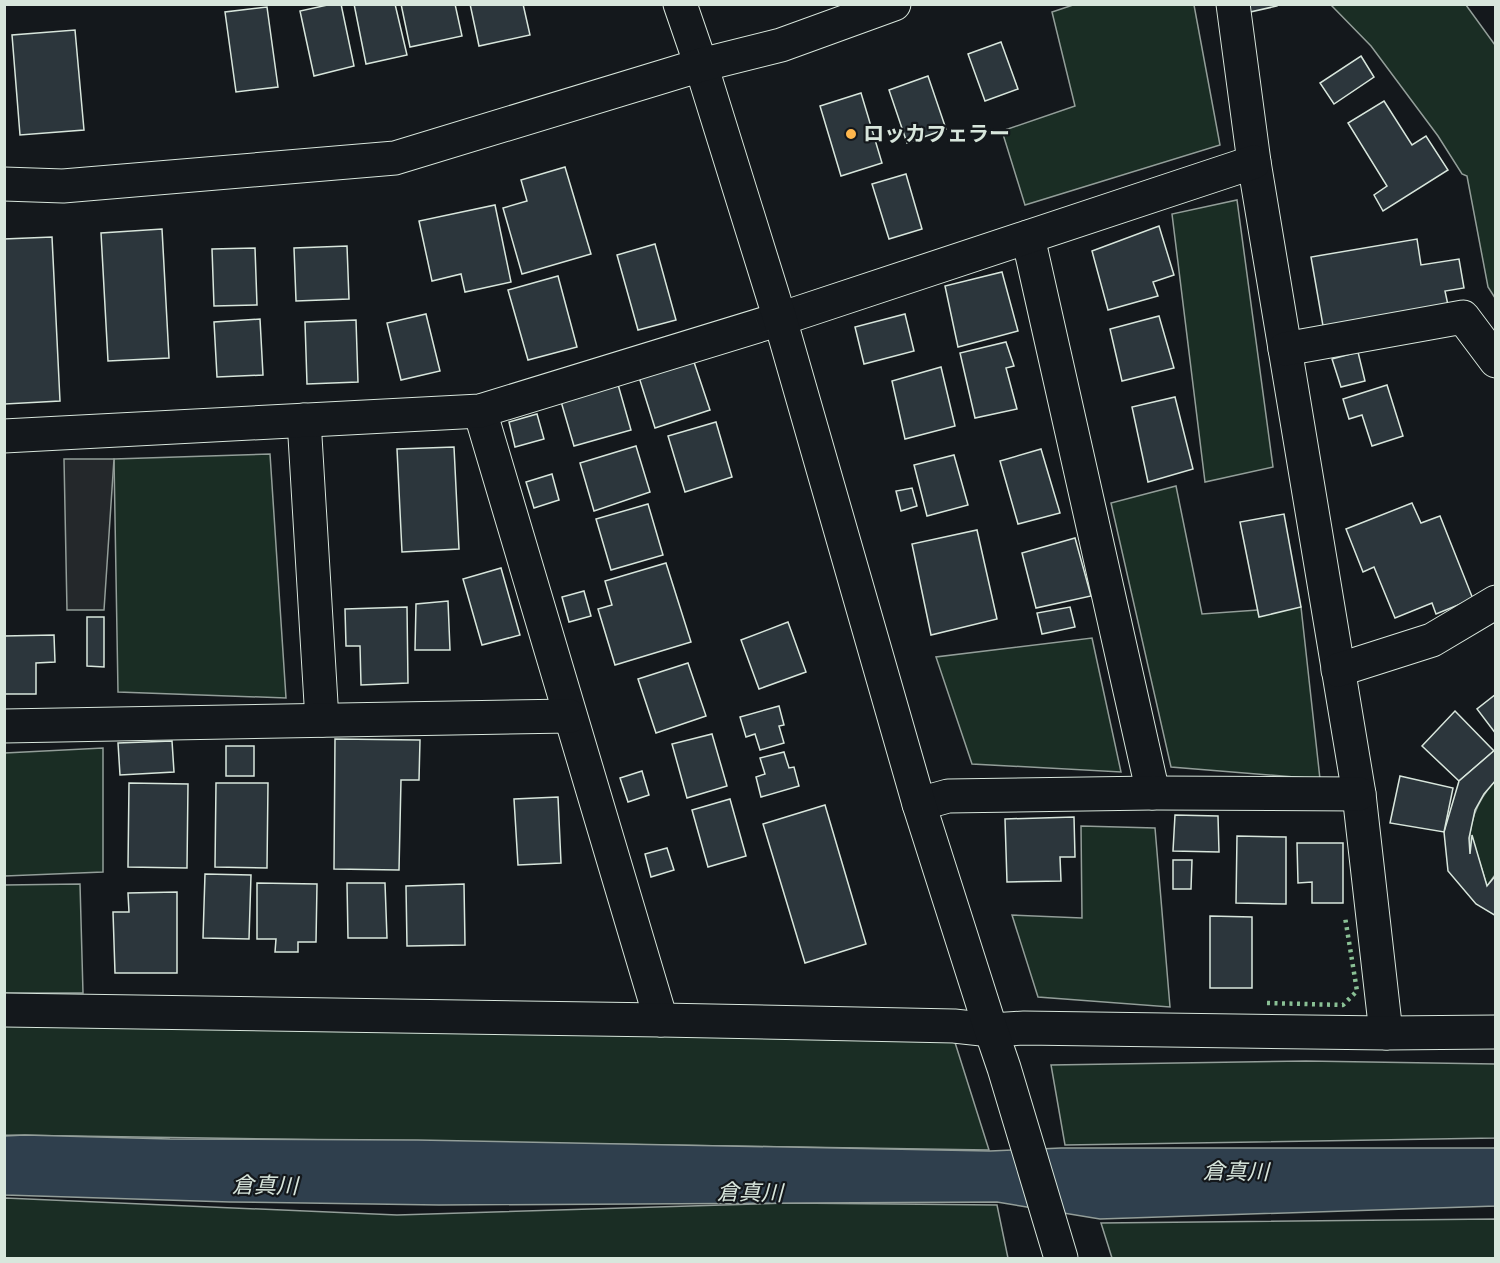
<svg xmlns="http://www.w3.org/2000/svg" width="1500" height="1263" viewBox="0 0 1500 1263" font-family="Mulish,'Noto Sans JP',sans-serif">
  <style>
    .green { fill: #1a2d24; stroke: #939e99; stroke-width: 1.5 }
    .parking { fill: #24282b; stroke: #939e99; stroke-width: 1.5 }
    .water { fill: #2f3f4d; stroke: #939e99; stroke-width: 1.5 }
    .building { fill: #2c363c; stroke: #d8e6dc; stroke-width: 1.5 }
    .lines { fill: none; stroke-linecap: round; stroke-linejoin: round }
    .minor-casing { stroke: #d8e6dc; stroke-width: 35 }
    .tertiary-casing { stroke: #d8e6dc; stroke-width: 35 }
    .minor { stroke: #14181c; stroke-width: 33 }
    .tertiary { stroke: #14181c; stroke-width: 33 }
    .hedge { stroke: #8ac095; stroke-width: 4.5; stroke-dasharray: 3 4.5; stroke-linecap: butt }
    .poi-dot { fill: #ffb74d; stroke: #14181c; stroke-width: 2 }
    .labels { text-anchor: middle; stroke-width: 4.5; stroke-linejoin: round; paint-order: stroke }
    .poi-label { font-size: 21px; font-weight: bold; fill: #d8e6dc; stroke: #14181c; text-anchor: start }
    .water-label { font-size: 22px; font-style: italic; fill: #d8e6dc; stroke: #14181c }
  </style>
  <rect width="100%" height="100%" fill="#14181c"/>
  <!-- green -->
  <g class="green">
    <path d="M1073 5H1194L1220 145 1025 205 1002 131 1075 106 1052 12Z"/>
    <path d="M1331 5H1466L1495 45V298L1488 287 1467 176 1462 174 1438 136 1371 46Z"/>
    <path d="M1237 200 1273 467 1205 482 1172 214Z"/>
    <path d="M270 454 286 698 118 692 114 459Z"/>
    <path d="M1176 486 1202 614 1301 607 1320 779 1171 767 1111 503Z"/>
    <path d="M1092 638 1121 772 972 764 936 657Z"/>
    <path d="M103 748V872L5 876V753Z"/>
    <path d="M1495 780V875L1487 886 1472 838 1470 854C1467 824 1476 803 1495 780Z"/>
    <path d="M1081 826 1155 828 1170 1007 1038 997 1012 915 1082 918Z"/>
    <path d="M80 884 83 993H5V885Z"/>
    <path d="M5 1010 952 1033 989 1150 5 1135Z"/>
    <path d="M1306 1061 1495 1064V1138L1065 1145 1051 1065Z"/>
    <path d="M5 1198 397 1215 789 1203 997 1205 1008 1258H5Z"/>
    <path d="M1495 1219V1258H1112L1101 1223Z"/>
  </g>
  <!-- parking -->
  <path class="parking" d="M64 459H114L104 610H67Z"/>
  <!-- water -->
  <path class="water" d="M25 1135 170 1139 418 1140 990 1151 1061 1148H1495L1496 1206 1100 1219 997 1202 439 1205 230 1202 5 1195 4 1136Z"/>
  <!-- building -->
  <g class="building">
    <path d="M332 4H341L354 66 314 76 300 11Z"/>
    <path d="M354 4H395L407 55 366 64Z"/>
    <path d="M401 4H455L462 36 410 47Z"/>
    <path d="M470 4H523L530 35 479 46Z"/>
    <path d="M1248 4H1277V6L1250 12Z"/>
    <path d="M267 7 278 87 236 92 225 12Z"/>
    <path d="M75 30 84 130 20 135 12 35Z"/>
    <path d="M1001 42 1018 89 985 101 968 54Z"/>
    <path d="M1361 56 1374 77 1334 104 1320 83Z"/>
    <path d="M928 76 946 129 907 143 889 90Z"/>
    <path d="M861 93 882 163 841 176 820 106Z"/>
    <path d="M1384 101 1412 145 1426 136 1448 170 1383 211 1374 195 1387 186 1348 123Z"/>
    <path d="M565 167 591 254 522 274 503 208 527 201 521 180Z"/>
    <path d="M906 174 922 229 889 239 872 184Z"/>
    <path d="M495 205 511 282 465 292 461 274 432 281 419 221Z"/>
    <path d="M1159 226 1174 275 1153 282 1158 296 1108 310 1092 251Z"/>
    <path d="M162 229 169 358 108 361 101 233Z"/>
    <path d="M52 237 60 401 5 404 4 239Z"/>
    <path d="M1417 239 1421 265 1459 259 1464 288 1445 291 1448 305 1323 326 1311 257Z"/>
    <path d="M655 244 676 320 638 330 617 255Z"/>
    <path d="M347 246 349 299 296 301 294 248Z"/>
    <path d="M255 248 257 305 214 306 212 249Z"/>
    <path d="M1002 272 1018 331 958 347 945 286Z"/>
    <path d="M558 276 577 347 528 360 508 290Z"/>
    <path d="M426 314 440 371 401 380 387 323Z"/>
    <path d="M905 314 914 351 864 364 855 327Z"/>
    <path d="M1159 316 1174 368 1122 381 1110 329Z"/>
    <path d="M260 319 263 375 217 377 214 322Z"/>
    <path d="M356 320 358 382 307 384 305 322Z"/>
    <path d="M1006 342 1014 366 1006 368 1017 409 975 418 960 353Z"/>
    <path d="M1358 352 1365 381 1341 387 1332 359Z"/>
    <path d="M692 356 710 410 655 428 638 374Z"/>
    <path d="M941 367 955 426 905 439 892 381Z"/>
    <path d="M617 381 631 430 574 446 560 398Z"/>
    <path d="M1387 385 1403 436 1372 446 1362 415 1349 419 1343 399Z"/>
    <path d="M1175 397 1193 469 1148 482 1132 407Z"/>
    <path d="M537 414 544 439 515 447 509 422Z"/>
    <path d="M716 422 732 477 685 492 668 436Z"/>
    <path d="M636 446 650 492 594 511 580 463Z"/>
    <path d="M454 447 459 549 402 552 397 449Z"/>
    <path d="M1041 449 1060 513 1018 524 1000 461Z"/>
    <path d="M954 455 968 505 927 516 914 465Z"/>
    <path d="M552 474 559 500 534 508 526 482Z"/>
    <path d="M912 488 917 506 901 511 896 491Z"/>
    <path d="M1412 503 1421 523 1440 516 1473 599 1436 614 1432 603 1395 618 1374 567 1363 572 1346 529Z"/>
    <path d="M648 504 663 555 611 570 596 519Z"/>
    <path d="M1284 514 1301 607 1259 617 1240 522Z"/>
    <path d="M977 530 997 619 931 635 912 544Z"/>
    <path d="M1075 538 1091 596 1036 608 1022 553Z"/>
    <path d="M666 563 691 642 615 665 598 609 612 605 605 581Z"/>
    <path d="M501 568 520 635 482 645 463 579Z"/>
    <path d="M584 591 591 616 569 622 562 597Z"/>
    <path d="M448 601 450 650H415L416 604Z"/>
    <path d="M407 607 408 683 361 685 360 646H346L345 609Z"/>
    <path d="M1070 607 1075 627 1042 634 1037 613Z"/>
    <path d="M87 617H104V667L87 666Z"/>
    <path d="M788 622 806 672 759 689 741 640Z"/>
    <path d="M54 635 55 662 36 663V694H4V636Z"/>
    <path d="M688 663 706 716 656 733 638 679Z"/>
    <path d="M1496 694V734L1477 709Z"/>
    <path d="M779 706 784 725 779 726 784 743 760 750 755 734 746 737 740 717Z"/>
    <path d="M1455 711 1494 751 1459 781 1422 746Z"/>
    <path d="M712 734 727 786 687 798 672 744Z"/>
    <path d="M335 739 420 740 419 780H401L399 870 334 869Z"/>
    <path d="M172 741 174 772 120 775 118 743Z"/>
    <rect x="226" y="746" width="28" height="30"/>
    <path d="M1496 749V780L1484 794 1475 810 1469 838 1470 854 1472 835 1487 886 1496 875V916L1476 904 1448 871 1444 832 1459 781Z"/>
    <path d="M784 752 789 768 794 767 799 786 761 797 756 777 765 774 760 758Z"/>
    <path d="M642 771 649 795 628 802 620 778Z"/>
    <path d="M1400 776 1453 788 1444 832 1390 823Z"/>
    <path d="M129 783 188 784 187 868 128 867Z"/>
    <path d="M216 783H268L267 868 215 867Z"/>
    <path d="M558 797 561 863 518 865 514 799Z"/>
    <path d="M730 799 746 856 708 867 692 810Z"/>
    <path d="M825 805 866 944 805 963 763 824Z"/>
    <path d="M1175 815 1218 816 1219 852 1173 851Z"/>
    <path d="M1074 817 1075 857H1060L1061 881 1007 882 1005 819Z"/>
    <path d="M1237 836 1286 837V904L1236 903Z"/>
    <path d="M1297 843H1343V903H1312V882L1298 883Z"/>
    <path d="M667 848 674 870 651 877 645 854Z"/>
    <path d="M1173 860H1192L1191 889H1173Z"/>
    <path d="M205 874 251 875 249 939 203 938Z"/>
    <path d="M257 883 317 884 316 942H298V952H275L276 939H257Z"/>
    <path d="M347 883H385L387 938H348Z"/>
    <path d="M464 884 465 945 407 946 406 886Z"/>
    <path d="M177 892V973H115L113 912H129L128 893Z"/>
    <path d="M1210 916 1252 917V988H1210Z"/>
  </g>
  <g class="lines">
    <defs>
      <g id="minor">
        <path d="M680 4 701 65"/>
        <path d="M1233 4 1254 162 1359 794 1386 1033"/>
        <path d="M1028 237 1153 793"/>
        <path d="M1285 349 1463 317 1496 361"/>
        <path d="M480 411 661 1020"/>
        <path d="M304 420 322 720"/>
        <path d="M4 436 480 411 780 319 1254 162"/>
        <path d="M1338 670 1432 640 1496 602"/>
        <path d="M4 726 570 716"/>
        <path d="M919 804 948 796 1153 793 1359 794"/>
        <path d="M4 1010 661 1020 954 1026 991 1030 1024 1028 1386 1033 1496 1032"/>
      </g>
      <g id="tertiary">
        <path d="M701 65 780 319 919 804 991 1030 1004 1068 1061 1258"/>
        <path d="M4 184 63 186 395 158 701 65 781 45 894 4"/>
      </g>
    </defs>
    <!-- minor casing -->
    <use href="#minor" class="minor-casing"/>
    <!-- tertiary casing -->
    <use href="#tertiary" class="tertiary-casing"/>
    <!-- minor -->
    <use href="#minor" class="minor"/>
    <!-- tertiary -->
    <use href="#tertiary" class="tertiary"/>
    <!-- hedge -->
    <path class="hedge" d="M1267 1003 1343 1005 1357 991 1345 917"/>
  </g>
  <!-- markers -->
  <circle class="poi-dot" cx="851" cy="134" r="6"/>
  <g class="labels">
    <!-- poi labels -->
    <g class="poi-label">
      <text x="863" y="141">ロッカフェラー</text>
    </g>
    <!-- water labels -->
    <g class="water-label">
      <text transform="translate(1236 1171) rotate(1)" y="8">倉真川</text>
      <text transform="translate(265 1185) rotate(1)" y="8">倉真川</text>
      <text transform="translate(750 1192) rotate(1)" y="8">倉真川</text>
    </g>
  </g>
  <!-- border -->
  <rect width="1500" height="1263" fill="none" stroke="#d8e6dc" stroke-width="12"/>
</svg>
